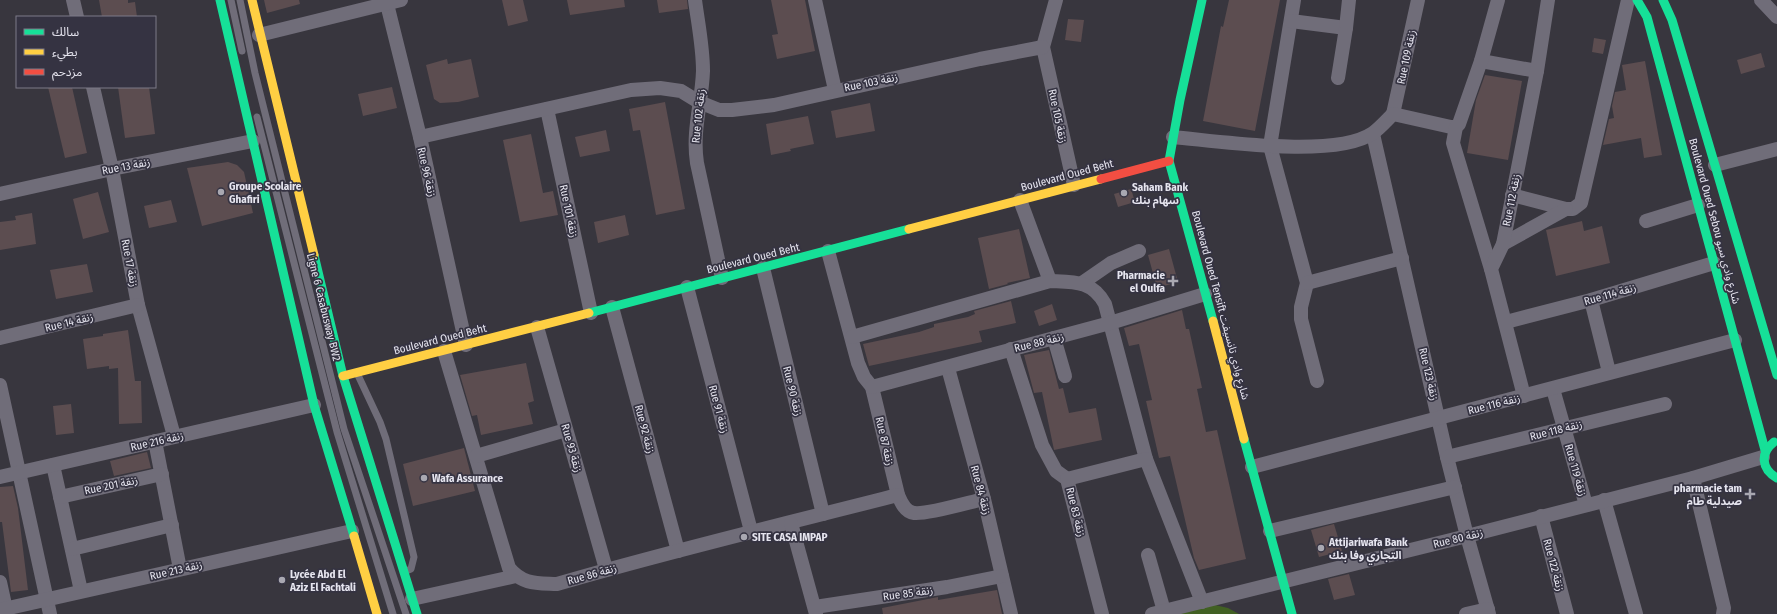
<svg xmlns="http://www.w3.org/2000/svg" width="1777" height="614" viewBox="0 0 1777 614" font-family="'Fira Sans Condensed','Noto Sans Arabic',sans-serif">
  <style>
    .green { fill: #416023 }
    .building { fill: #5c4d50 }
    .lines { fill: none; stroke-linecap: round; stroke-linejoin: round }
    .lane { stroke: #706d79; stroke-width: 7 }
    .street { stroke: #706d79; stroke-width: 14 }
    .fast { stroke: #16e098; stroke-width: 9 }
    .slow { stroke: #ffcf43; stroke-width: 9 }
    .jam { stroke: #f24e42; stroke-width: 9 }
    .poi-dot { fill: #a9a8b1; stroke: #353342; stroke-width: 1.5 }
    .labels { text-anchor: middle; stroke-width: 3.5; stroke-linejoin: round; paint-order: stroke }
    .street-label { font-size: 11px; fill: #e6e5ef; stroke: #353342 }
    .poi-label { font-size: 11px; font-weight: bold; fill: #e6e5ef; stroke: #353342; text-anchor: start }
  </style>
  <rect width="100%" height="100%" fill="#38363e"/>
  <!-- green -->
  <path class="green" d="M1202 602 1228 608 1239 614H1157Z"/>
  <!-- building -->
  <g class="building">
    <path d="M99 0H128V3L135 2 137 17H102Z"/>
    <path d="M264 0H299L300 4 267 13Z"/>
    <path d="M502 0H523L528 21 508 26Z"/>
    <path d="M567 0H624L625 7 570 15Z"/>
    <path d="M657 0H687L688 9 659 13Z"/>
    <path d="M771 0H805L815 51 777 59 772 35 778 34Z"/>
    <path d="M1229 0H1280L1255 131 1203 121 1221 26 1223 27Z"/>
    <path d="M1068 19 1084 20 1081 42 1065 40Z"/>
    <path d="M1594 38 1606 40 1603 54 1592 52Z"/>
    <path d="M1761 53 1765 67 1741 74 1737 60Z"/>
    <path d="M447 59 448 64 471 59 479 97 458 102 440 103 434 99 426 65Z"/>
    <path d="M1645 61 1662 155 1644 158 1641 138 1603 145 1609 119 1614 118 1612 106 1615 92 1626 90 1622 65Z"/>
    <path d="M1485 75 1522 81 1508 160 1467 153 1476 100Z"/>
    <path d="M48 87H72L87 153 65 158Z"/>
    <path d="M118 87H149L155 134 125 138Z"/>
    <path d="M392 87 397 108 363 116 358 94Z"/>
    <path d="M665 102 685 209 656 215 640 130 633 131 629 109Z"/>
    <path d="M870 103 875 131 836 138 831 111Z"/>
    <path d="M808 116 814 144 790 149 791 151 771 155 766 124Z"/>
    <path d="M606 130 610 151 580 157 575 137Z"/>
    <path d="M531 134 543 193 553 191 558 215 520 222 503 140Z"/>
    <path d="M228 162 237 165 244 172 253 213 202 226 187 168Z"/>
    <path d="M1131 189 1135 202 1118 207 1114 194Z"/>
    <path d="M98 192 109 232 83 239 73 199Z"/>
    <path d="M171 200 177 222 149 228 144 206Z"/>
    <path d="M32 213 36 244 0 250V222L16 220 15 216Z"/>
    <path d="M625 215 629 235 598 243 594 222Z"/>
    <path d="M1582 221 1584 231 1602 226 1610 263 1556 276 1546 230Z"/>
    <path d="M1019 229 1030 278 1007 283 1008 284 989 289 978 238Z"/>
    <path d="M1169 249 1178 282 1157 288 1148 255Z"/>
    <path d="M87 264 93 292 56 299 50 270Z"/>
    <path d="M1011 301 1016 323 979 331 982 342 869 366 863 344 919 332 934 327V324L968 317 975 314 974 311Z"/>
    <path d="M1052 304 1057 320 1039 326 1034 311Z"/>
    <path d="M1182 310 1186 329H1189L1202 388 1197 389 1206 432 1217 430 1246 559 1199 570 1194 558 1170 456 1159 458 1146 401 1152 400 1139 344 1129 346 1124 328Z"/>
    <path d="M128 330 135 381H141L142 423 119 424 118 368 109 369V366L87 369 83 339 103 336V334Z"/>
    <path d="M1049 350 1059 389 1063 388 1069 413 1096 408 1102 440 1054 450 1042 392 1034 393 1024 355Z"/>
    <path d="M526 363 534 401 528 403 533 424 481 435 477 415 472 416 460 375Z"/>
    <path d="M71 404 74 433 56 435 53 406Z"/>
    <path d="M464 448 475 491 413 506 403 464Z"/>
    <path d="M147 452 151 468 114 476 110 461Z"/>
    <path d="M13 486 18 508 28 590 11 592 2 522H0V487Z"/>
    <path d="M1334 524 1342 551 1319 557 1311 530Z"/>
    <path d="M1349 574 1355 595 1334 600 1328 579Z"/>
    <path d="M997 590 1002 614H883L882 608 938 597V600Z"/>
  </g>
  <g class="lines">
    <!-- lane -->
    <g class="lane">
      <path d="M231 0 242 51"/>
      <path d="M240 0 255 73 344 429 406 614"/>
      <path d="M257 117 337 432 393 614"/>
      <path d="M357 373 380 422 386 439 414 557 411 569 406 571"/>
    </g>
    <!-- street -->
    <g class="street">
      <path d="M73 0 77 17"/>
      <path d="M386 0 420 137 466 345"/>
      <path d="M695 0C698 23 703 47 703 71 702 102 692 131 697 163L722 278"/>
      <path d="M815 0 835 90"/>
      <path d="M1056 0 1043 47 1074 185"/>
      <path d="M1294 0 1270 146 1307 283 1301 307V319L1317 381"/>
      <path d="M1761 0 1777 17"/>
      <path d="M1291 21 1346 28"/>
      <path d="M259 35 401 0"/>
      <path d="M1481 61 1537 71"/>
      <path d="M1338 78 1346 28 1349 0"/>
      <path d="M93 87 112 169 138 305 174 436"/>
      <path d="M547 109 591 313"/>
      <path d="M1393 114 1418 0"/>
      <path d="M1373 134 1447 457 1467 536 1489 614"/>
      <path d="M420 137 631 90 660 88 681 91 699 102 719 110H732L774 105 980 59 1043 47"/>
      <path d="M1173 137C1219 141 1335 159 1373 133 1380 128 1387 120 1393 114L1451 127H1456"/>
      <path d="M1715 165 1777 149"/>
      <path d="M0 194 112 169 253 141"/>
      <path d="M1512 195 1566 209H1573L1581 203 1628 0"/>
      <path d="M1020 200 1050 281"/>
      <path d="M1646 221 1698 205"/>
      <path d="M1503 244 1566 209"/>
      <path d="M828 251 858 363 864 377 872 387 898 495C901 502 905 512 914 513 926 515 970 502 984 499"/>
      <path d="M763 268 823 514"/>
      <path d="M1491 269 1453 143 1456 127 1459 124 1481 61 1498 0"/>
      <path d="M1082 283 1111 263 1139 251"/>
      <path d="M1307 283 1402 258"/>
      <path d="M687 287 751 531"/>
      <path d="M1591 300 1609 372"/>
      <path d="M612 307 678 551"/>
      <path d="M1506 322 1591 300 1714 263"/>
      <path d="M537 327 606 569"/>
      <path d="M852 337 1050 281C1073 282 1092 280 1105 304L1146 459 1202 602"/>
      <path d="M0 338 138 305"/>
      <path d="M1054 338 1065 376"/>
      <path d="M1011 349 1042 445 1056 471 1067 479 1102 614"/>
      <path d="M444 351 509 568C523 585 537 583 557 584 670 551 784 524 898 495"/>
      <path d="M948 368 984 499 1011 614"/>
      <path d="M0 385 50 614"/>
      <path d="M872 387 1110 323 1205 294"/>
      <path d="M1553 389 1586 505"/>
      <path d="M1524 396 1491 269 1503 244 1537 71 1548 0"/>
      <path d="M155 441 180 569"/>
      <path d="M476 456 566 430"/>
      <path d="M1447 457 1665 404"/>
      <path d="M53 465 81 591"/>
      <path d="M1252 467 1735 340"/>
      <path d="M0 477 314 405"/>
      <path d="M1693 478 1724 608 1723 614"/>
      <path d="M1067 479 1146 459"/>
      <path d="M60 497 162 474"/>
      <path d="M1604 500 1636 614"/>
      <path d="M1541 516 1567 614"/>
      <path d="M791 523 816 614"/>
      <path d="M1270 531 1455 487"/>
      <path d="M72 549 172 525"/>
      <path d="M1148 555 1164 611"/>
      <path d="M0 582 7 614"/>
      <path d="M412 599 516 576"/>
      <path d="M815 607 947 587 1002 576"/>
      <path d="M0 610 352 531"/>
      <path d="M1152 614 1467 536 1693 478 1763 457"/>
      <path d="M1466 614 1488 609"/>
    </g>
    <!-- fast -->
    <g class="fast">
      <path d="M220 0 314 405 354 536"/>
      <path d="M1202 0 1180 100 1169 161 1213 321"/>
      <path d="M1637 0 1647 17 1765 450"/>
      <path d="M1663 0 1672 20 1777 375"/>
      <path d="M314 255 343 376 417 614"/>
      <path d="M589 313 909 229"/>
      <path d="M1244 439 1292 614"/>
      <path d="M1774 442C1760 453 1761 469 1777 478"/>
    </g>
    <!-- slow -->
    <g class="slow">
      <path d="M252 0 314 255"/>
      <path d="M909 229 1101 179"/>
      <path d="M1213 321 1244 439"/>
      <path d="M343 376 589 313"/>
      <path d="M354 536 377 614"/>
    </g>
    <!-- jam -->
    <path class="jam" d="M1101 179 1169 161"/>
  </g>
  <!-- markers -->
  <g class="poi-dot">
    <circle cx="221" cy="192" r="4"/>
    <circle cx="1124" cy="193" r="4"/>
    <path d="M1171 275h4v4h4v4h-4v4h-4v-4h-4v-4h4z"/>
    <circle cx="424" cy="478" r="4"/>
    <path d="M1748 488h4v4h4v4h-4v4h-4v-4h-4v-4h4z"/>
    <circle cx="744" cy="537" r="4"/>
    <circle cx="1321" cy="548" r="4"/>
    <circle cx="282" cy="580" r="4"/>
  </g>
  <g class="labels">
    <!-- street labels -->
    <g class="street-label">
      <text transform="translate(1406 57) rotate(-78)" y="4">Rue 109 زنقة</text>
      <text transform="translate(871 82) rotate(-12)" y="4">Rue 103 زنقة</text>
      <text transform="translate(698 116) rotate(-84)" y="4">Rue 102 زنقة</text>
      <text transform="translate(1058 116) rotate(78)" y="4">Rue 105 زنقة</text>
      <text transform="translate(126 166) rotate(-11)" y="4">Rue 13 زنقة</text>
      <text transform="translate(427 172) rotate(77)" y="4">Rue 96 زنقة</text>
      <text transform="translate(1067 175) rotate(-15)" y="4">Boulevard Oued Beht</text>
      <text transform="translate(1511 200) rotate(-79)" y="4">Rue 112 زنقة</text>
      <text transform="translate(569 211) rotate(78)" y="4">Rue 101 زنقة</text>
      <text transform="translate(1715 221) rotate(75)" y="4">Boulevard Oued Sebou شارع وادي سبو</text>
      <text transform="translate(753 258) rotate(-14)" y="4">Boulevard Oued Beht</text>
      <text transform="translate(130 263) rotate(79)" y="4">Rue 17 زنقة</text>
      <text transform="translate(1610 294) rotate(-16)" y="4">Rue 114 زنقة</text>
      <text transform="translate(1221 305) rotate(75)" y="4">Boulevard Oued Tensift شارع وادي تانسيفت</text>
      <text transform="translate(324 307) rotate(76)" y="4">Ligne 6 Casabusway BW2</text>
      <text transform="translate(69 322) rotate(-14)" y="4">Rue 14 زنقة</text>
      <text transform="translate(440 339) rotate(-14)" y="4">Boulevard Oued Beht</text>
      <text transform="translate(1039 342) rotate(-14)" y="4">Rue 88 زنقة</text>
      <text transform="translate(1429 374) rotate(77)" y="4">Rue 123 زنقة</text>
      <text transform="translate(793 391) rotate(76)" y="4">Rue 90 زنقة</text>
      <text transform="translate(1494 404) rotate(-14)" y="4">Rue 116 زنقة</text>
      <text transform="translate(719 409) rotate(75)" y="4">Rue 91 زنقة</text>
      <text transform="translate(645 429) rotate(75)" y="4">Rue 92 زنقة</text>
      <text transform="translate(1556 430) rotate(-14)" y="4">Rue 118 زنقة</text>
      <text transform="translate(157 441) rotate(-13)" y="4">Rue 216 زنقة</text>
      <text transform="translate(885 441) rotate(77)" y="4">Rue 87 زنقة</text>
      <text transform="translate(572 448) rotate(74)" y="4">Rue 93 زنقة</text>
      <text transform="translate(1576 470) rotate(74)" y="4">Rue 119 زنقة</text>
      <text transform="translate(111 485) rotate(-12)" y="4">Rue 201 زنقة</text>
      <text transform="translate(981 490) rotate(75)" y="4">Rue 84 زنقة</text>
      <text transform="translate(1076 512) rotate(76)" y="4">Rue 83 زنقة</text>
      <text transform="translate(1458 538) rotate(-14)" y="4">Rue 80 زنقة</text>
      <text transform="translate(1554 565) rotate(75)" y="4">Rue 122 زنقة</text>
      <text transform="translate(176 570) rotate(-13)" y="4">Rue 213 زنقة</text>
      <text transform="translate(592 574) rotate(-16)" y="4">Rue 86 زنقة</text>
      <text transform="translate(908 593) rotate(-8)" y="4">Rue 85 زنقة</text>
    </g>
    <!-- poi labels -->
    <g class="poi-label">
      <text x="229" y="190">Groupe Scolaire<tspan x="229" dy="13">Ghafiri</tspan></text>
      <text x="1132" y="191">Saham Bank<tspan x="1132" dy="13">سهام بنك</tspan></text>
      <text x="1165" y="279" text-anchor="end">Pharmacie<tspan x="1165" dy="13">el Oulfa</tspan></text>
      <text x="432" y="482">Wafa Assurance</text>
      <text x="1742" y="492" text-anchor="end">pharmacie tam<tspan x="1742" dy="13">صيدلية طام</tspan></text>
      <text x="752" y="541">SITE CASA IMPAP</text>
      <text x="1329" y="546">Attijariwafa Bank<tspan x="1329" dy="13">التجاري وفا بنك</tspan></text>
      <text x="290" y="578">Lycée Abd El<tspan x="290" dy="13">Aziz El Fachtali</tspan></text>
    </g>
  </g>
  <!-- legend -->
  <rect x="16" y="16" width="140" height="72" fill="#353342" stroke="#7c7a87"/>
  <rect x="24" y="29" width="20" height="6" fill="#16e098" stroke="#7c7a87"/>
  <text x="52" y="36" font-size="12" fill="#e6e5ef">سالك</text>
  <rect x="24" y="49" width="20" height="6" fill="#ffcf43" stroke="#7c7a87"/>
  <text x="52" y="56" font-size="12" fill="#e6e5ef">بطيء</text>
  <rect x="24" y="69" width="20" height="6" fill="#f24e42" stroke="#7c7a87"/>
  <text x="52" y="76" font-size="12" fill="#e6e5ef">مزدحم</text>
</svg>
